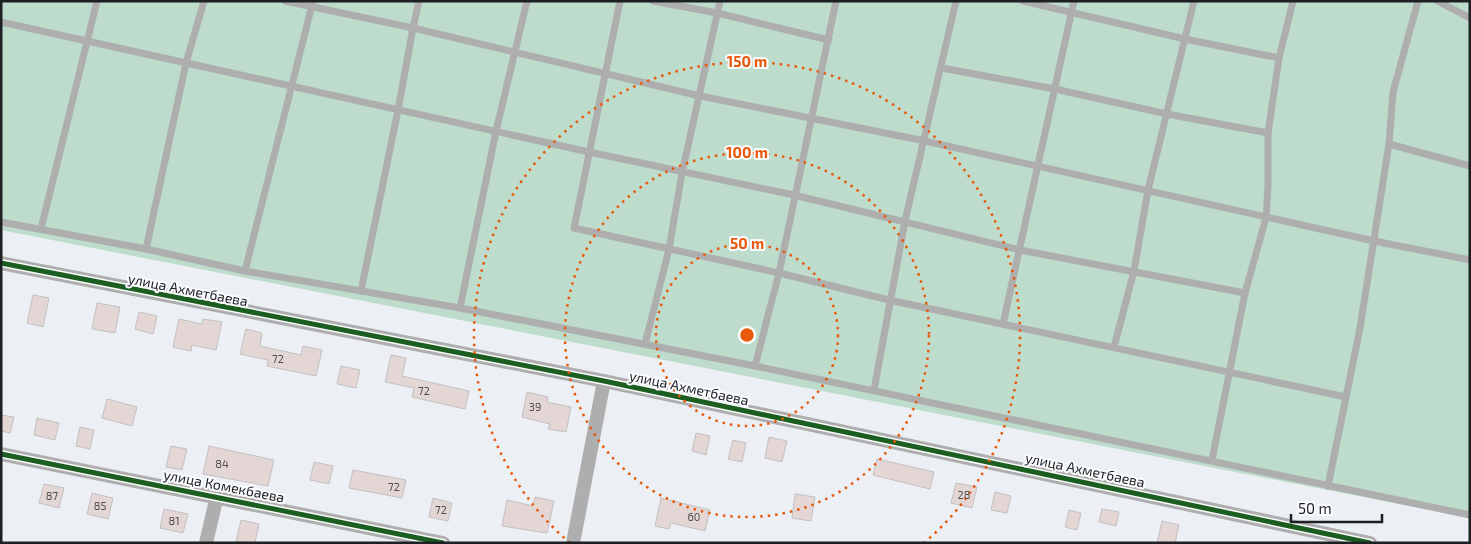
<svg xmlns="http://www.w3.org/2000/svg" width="1471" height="544" viewBox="0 0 1471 544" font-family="'Exo 2',sans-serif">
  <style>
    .green { fill: #bddccb }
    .building { fill: #e4d6d4; stroke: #c2c1c2 }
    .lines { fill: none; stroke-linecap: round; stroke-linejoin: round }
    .service { stroke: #aeaeae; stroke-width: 7 }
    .minor { stroke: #aeaeae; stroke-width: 14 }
    .cycleway-casing { stroke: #fbfcfe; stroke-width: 8 }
    .cycleway { stroke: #1b5e20; stroke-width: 5 }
    .ring { fill: none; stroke: #e8590c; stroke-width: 2.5; stroke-dasharray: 2.5 5 }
    .labels { text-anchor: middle; stroke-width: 4; stroke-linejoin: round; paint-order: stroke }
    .number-label { font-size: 11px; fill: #4f4e4f }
    .street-label { font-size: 14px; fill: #1d2023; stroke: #fbfcfe }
    .centre { fill: #e8590c; stroke: #fbfcfe; stroke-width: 2.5 }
    .ring-label { font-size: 15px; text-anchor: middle; font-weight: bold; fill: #e8590c; stroke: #fbfcfe; stroke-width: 4; stroke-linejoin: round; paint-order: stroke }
  </style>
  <rect width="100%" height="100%" fill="#ecf0f4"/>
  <!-- green -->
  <path class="green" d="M1 1H1470V518L1 230Z"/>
  <!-- building -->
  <g class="building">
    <path d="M33 295 49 298 43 327 27 323Z"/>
    <path d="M97 303 120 307 115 333 92 329Z"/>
    <path d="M139 312 157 316 153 334 135 329Z"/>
    <path d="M179 319 202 324 203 319 222 322 216 350 192 345 191 351 173 347Z"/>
    <path d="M246 329 262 333 260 346 301 355 303 346 322 350 316 376 267 366 268 360 240 354Z"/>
    <path d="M391 355 406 358 402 376 469 391 465 409 412 397 414 388 385 382Z"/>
    <path d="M341 366 360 370 356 388 337 384Z"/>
    <path d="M527 392 548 397 547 402 571 407 566 432 548 429 550 424 522 417Z"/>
    <path d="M107 399 137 407 132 426 102 418Z"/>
    <path d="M1 415 14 417 10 433 1 431Z"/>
    <path d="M37 418 59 423 55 440 34 435Z"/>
    <path d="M80 427 94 430 90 449 76 446Z"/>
    <path d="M696 433 710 436 706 455 692 451Z"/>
    <path d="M769 437 787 441 782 462 765 458Z"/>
    <path d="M733 440 746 443 742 462 728 459Z"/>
    <path d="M171 446 187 449 182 470 166 467Z"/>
    <path d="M209 446 274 460 268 486 203 474Z"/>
    <path d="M877 459 934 472 930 489 873 475Z"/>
    <path d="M314 462 333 466 329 484 310 480Z"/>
    <path d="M353 470 406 480 402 498 349 488Z"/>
    <path d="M956 483 977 487 972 508 951 503Z"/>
    <path d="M44 484 64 488 59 508 39 503Z"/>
    <path d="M995 492 1011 496 1007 513 991 510Z"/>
    <path d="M92 493 113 498 108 519 87 514Z"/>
    <path d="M795 494 815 497 811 521 792 518Z"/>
    <path d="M535 497 554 501 547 533 502 526 507 500 533 506Z"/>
    <path d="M433 498 452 503 448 521 429 517Z"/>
    <path d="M661 498 710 510 705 531 671 523 669 529 655 526Z"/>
    <path d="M164 509 188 514 183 533 160 528Z"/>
    <path d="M1102 509 1119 512 1116 526 1099 522Z"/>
    <path d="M1069 510 1081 513 1077 530 1065 527Z"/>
    <path d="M241 520 259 524 255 543 236 541Z"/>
    <path d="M1162 521 1179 525 1175 543H1157Z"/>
  </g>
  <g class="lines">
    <!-- service -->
    <g class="service">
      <path d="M285 1 413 28 700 96 925 141 1374 241 1470 260"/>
      <path d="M620 1 574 228 779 273 889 300 1346 397"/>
      <path d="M653 1 717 13 829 40"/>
      <path d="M1023 1 1185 39 1279 58"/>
      <path d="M1437 1 1470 18"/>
      <path d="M1 22 589 152 794 195 1020 250 1245 293"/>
      <path d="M942 68 1055 89 1167 114 1268 133"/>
      <path d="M1389 144 1470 166"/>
      <path d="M1 222 146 249 245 271 460 308 755 366 1470 515"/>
      <path d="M41 229 97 1"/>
      <path d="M146 249 186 63 204 1"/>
      <path d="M245 271 313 1"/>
      <path d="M361 291 398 110 413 28 419 1"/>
      <path d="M460 308 496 131 527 1"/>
      <path d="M1003 324 1074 1"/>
      <path d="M645 344 669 249 682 173 720 1"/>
      <path d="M1114 347 1134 271 1148 190 1194 1"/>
      <path d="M755 366 779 273 836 1"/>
      <path d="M874 390 905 221 956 1"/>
      <path d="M1212 460 1245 293 1266 218 1268 186V133L1279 58 1293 1"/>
      <path d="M1328 486 1360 328 1389 144 1393 92 1418 1"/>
    </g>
    <!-- minor -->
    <g class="minor">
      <path d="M1 263 604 381 1370 543"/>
      <path d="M1 454 443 543"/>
      <path d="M206 543 217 496"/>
      <path d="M573 543 604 381"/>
    </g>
    <defs>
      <g id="cycleway">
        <path d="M1 263 604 381 1370 543"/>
        <path d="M1 454 443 543"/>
      </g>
    </defs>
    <!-- cycleway casing -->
    <use href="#cycleway" class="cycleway-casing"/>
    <!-- cycleway -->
    <use href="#cycleway" class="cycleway"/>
  </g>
  <!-- distance rings -->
  <g class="ring">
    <circle cx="747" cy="335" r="91"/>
    <circle cx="747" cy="335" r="182"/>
    <path d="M570 543A273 273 0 1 1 924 543"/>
  </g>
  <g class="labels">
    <!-- number labels -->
    <g class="number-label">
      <text x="278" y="363">72</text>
      <text x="424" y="395">72</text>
      <text x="535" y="411">39</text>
      <text x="222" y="468">84</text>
      <text x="394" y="491">72</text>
      <text x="964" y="499">28</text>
      <text x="52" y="500">87</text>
      <text x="100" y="510">85</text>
      <text x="441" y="514">72</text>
      <text x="694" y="521">60</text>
      <text x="174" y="525">81</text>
    </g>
    <!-- street labels -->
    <g class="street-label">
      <text transform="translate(188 290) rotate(11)" y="5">улица Ахметбаева</text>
      <text transform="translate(689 388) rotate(12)" y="5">улица Ахметбаева</text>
      <text transform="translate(1085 470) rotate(12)" y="5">улица Ахметбаева</text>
      <text transform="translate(224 486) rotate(11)" y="5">улица Комекбаева</text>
    </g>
  </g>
  <circle cx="747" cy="335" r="8" class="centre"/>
  <g class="ring-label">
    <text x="747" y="67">150 m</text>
    <text x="747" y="158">100 m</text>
    <text x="747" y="249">50 m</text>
  </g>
  <!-- border -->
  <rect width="1471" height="544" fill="none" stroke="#1d2023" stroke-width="5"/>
  <!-- scale -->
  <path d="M1291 514v8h91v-8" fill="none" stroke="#1d2023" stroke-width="2.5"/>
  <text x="1298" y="514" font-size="15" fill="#1d2023" stroke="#fbfcfe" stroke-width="4" paint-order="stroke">50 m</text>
</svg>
